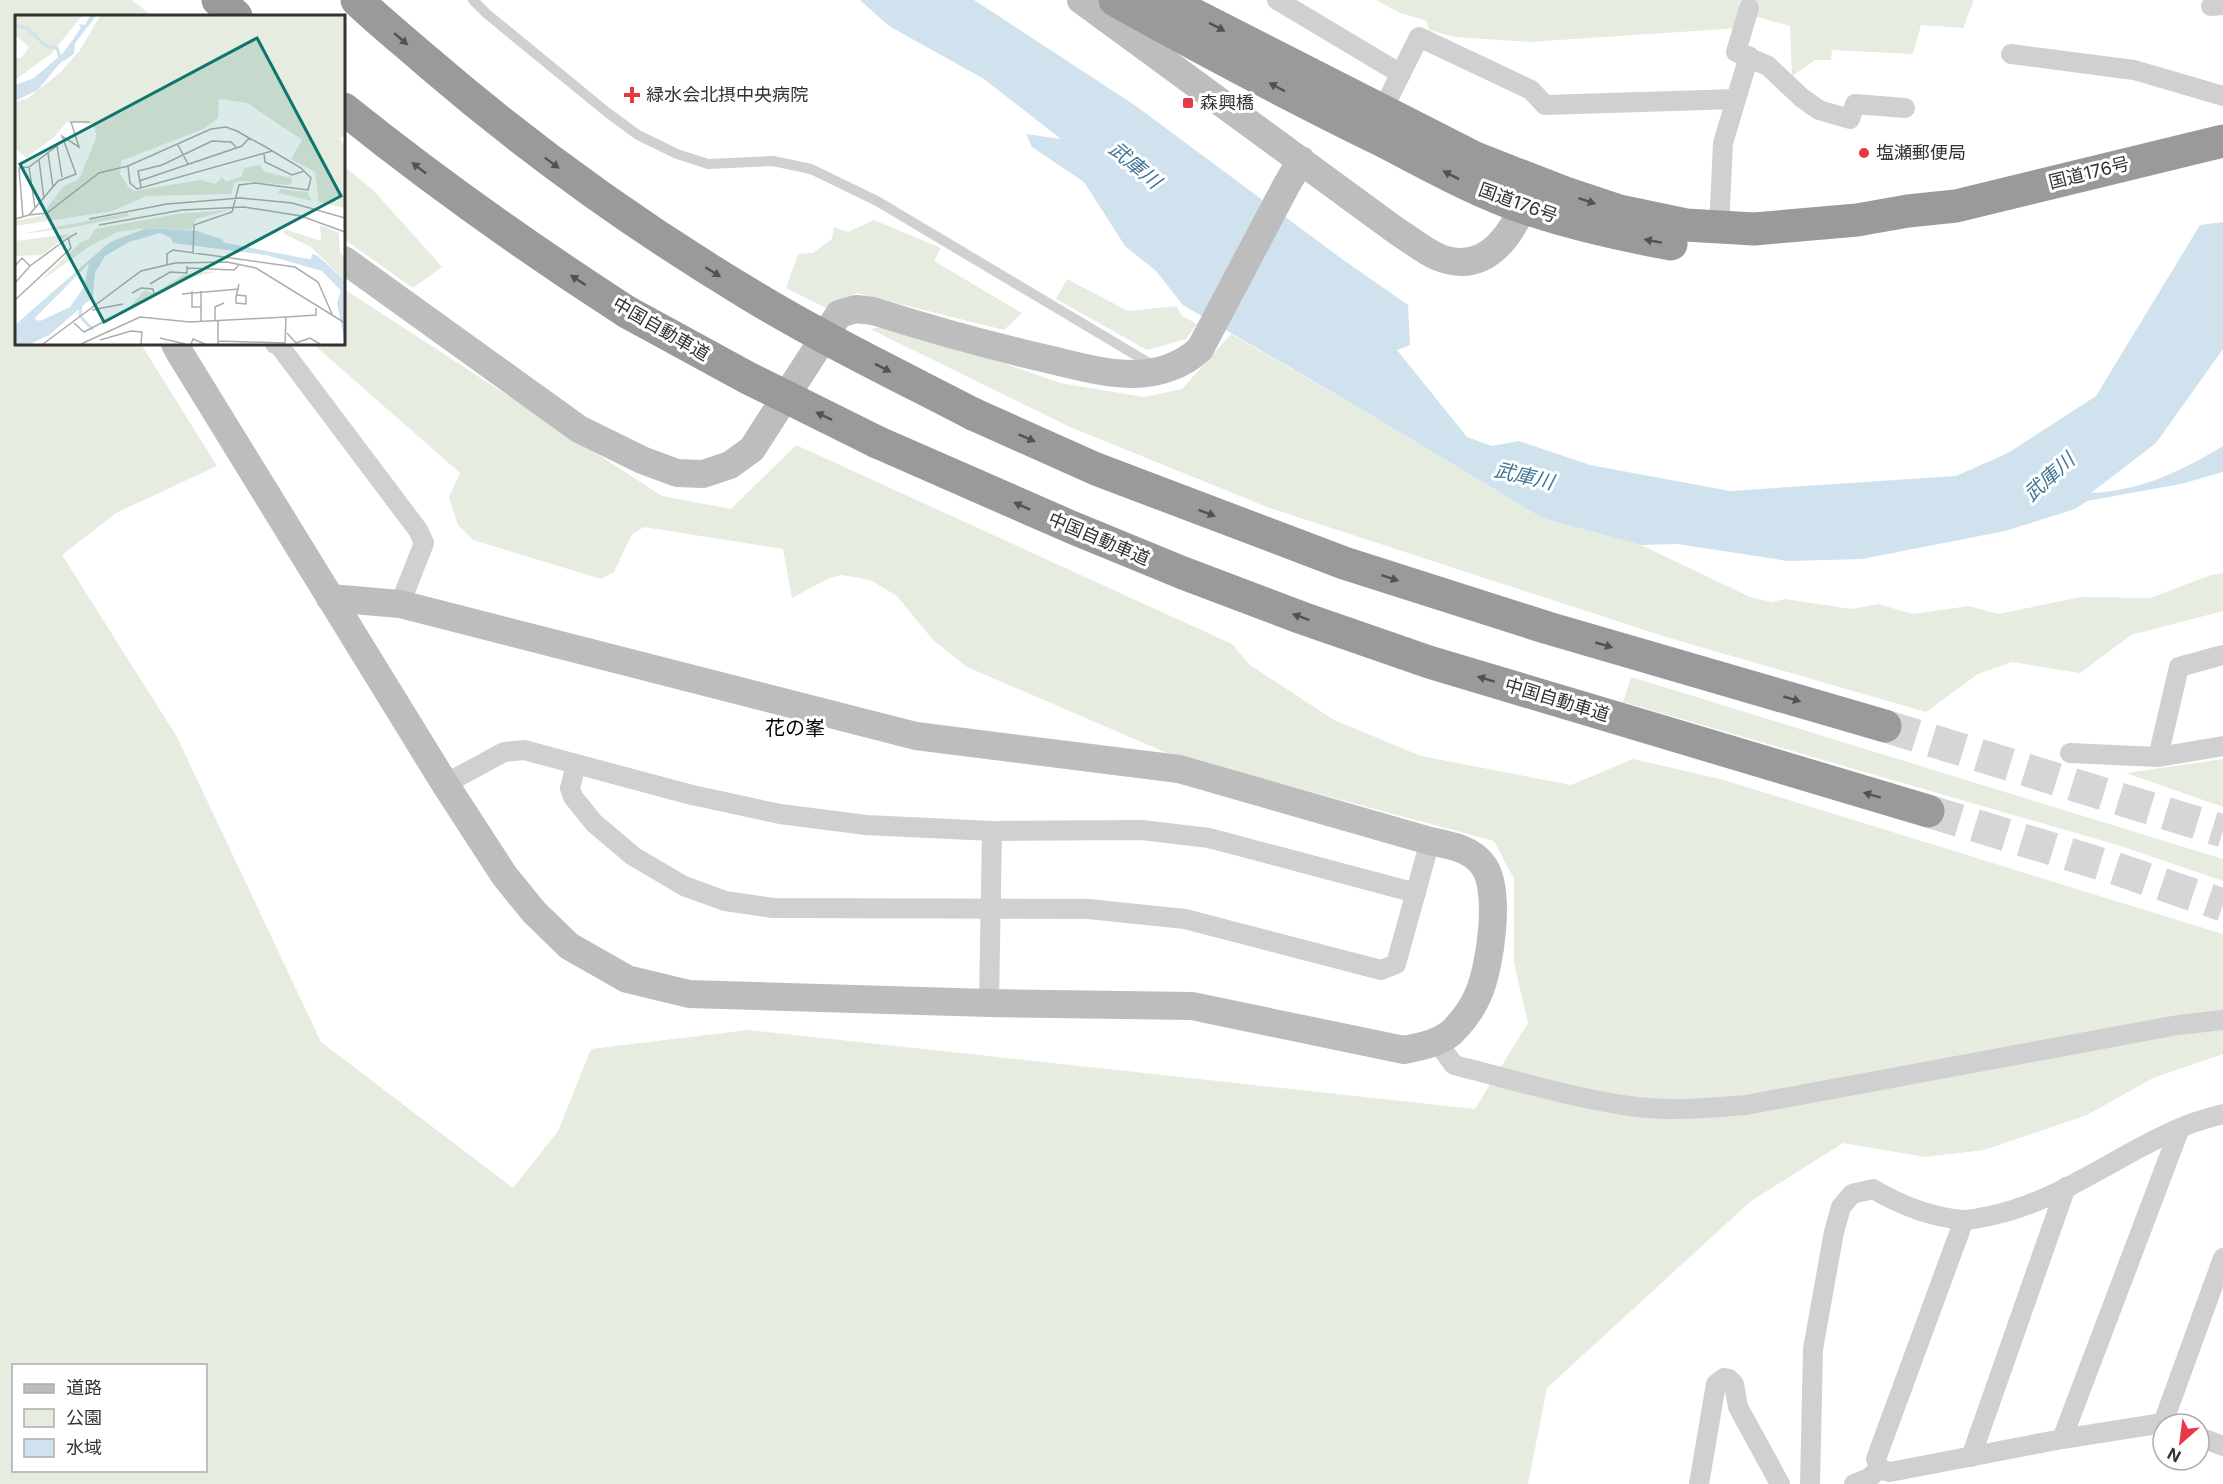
<svg xmlns="http://www.w3.org/2000/svg" width="2223" height="1484" viewBox="0 0 2223 1484" font-family="Inter,'Noto Sans JP',sans-serif">
  <style>
    .green { fill: #e6ecdf; fill-rule: evenodd }
    .water { fill: #cfe2ee }
    .lines { fill: none; stroke-linecap: round; stroke-linejoin: round }
    .highway-tunnel { stroke: #d6d6d6; stroke-width: 33; stroke-dasharray: 33 16; stroke-linecap: butt }
    .lane { stroke: #d0d0d0; stroke-width: 10 }
    .street { stroke: #d0d0d0; stroke-width: 20 }
    .secondary { stroke: #bdbdbd; stroke-width: 28 }
    .highway { stroke: #9a9a9a; stroke-width: 33 }
    .highway-bridge { stroke: #9a9a9a; stroke-width: 33 }
    .oneway { fill: #525252 }
    .poi-dot { fill: #e63946; stroke: #fff; stroke-width: 2 }
    .labels { text-anchor: middle; stroke-width: 6; stroke-linejoin: round; paint-order: stroke }
    .poi-label { font-size: 18px; fill: #333; stroke: #fff; text-anchor: start }
    .street-label { font-size: 18px; fill: #333; stroke: #fff }
    .water-label { font-size: 20px; font-style: italic; fill: #3f7597; stroke: #fff }
    .neighbourhood-label { font-size: 20px; fill: #000; stroke: #fff }
    .inset-river { fill: none; stroke: #cfe2ee; stroke-width: 3 }
    .inset-road { fill: none; stroke: #adadad; stroke-width: 1.5 }
    .view { fill: #0f766e; fill-opacity: 0.15; stroke: #0f766e; stroke-width: 3 }
    .inset-edge { fill: none; stroke: #333; stroke-width: 3 }
  </style>
  <rect width="100%" height="100%" fill="#fff"/>
  <!-- green -->
  <g class="green">
    <path d="M0 0H132L152 16H16V344H141L217 466 116 513 62 555 177 737 321 1042 513 1188 558 1131 591 1049 748 1030 1475 1109 1528 1023 1514 963V879L1494 841 1167 753 967 667 933 640 897 596 870 580 842 575 829 578 792 598 783 549 644 527 632 534 614 572 601 579 473 540 458 525 449 497 460 473 313 344H344V289L662 496 731 509 796 445 1232 644 1250 665 1334 720 1421 756 1571 785 1633 759 1720 779 2223 934V1054L2153 1078 2087 1115 1984 1150 1925 1157 1843 1143 1751 1201 1547 1388 1528 1484H0ZM14 1366H206V1470H14Z"/>
    <path d="M1376 0H1974L1963 28 1921 25 1913 54 1832 50 1831 60H1815L1792 76 1790 26 1754 16 1755 5 1739 4 1740 28 1529 42 1455 37 1429 30 1427 21 1400 13Z"/>
    <path d="M344 166 374 191 442 267 413 288 344 239Z"/>
    <path d="M874 220 941 248 934 261 1022 313 1004 330 856 293 828 309 786 288 798 254 813 253 832 239 834 227 848 232Z"/>
    <path d="M1067 279 1128 311 1176 306 1182 316 1197 324 1186 339 1147 350 1056 299Z"/>
    <path d="M896 325 1060 383 1144 397 1182 389 1231 334 1373 416 1542 518 1641 545 1750 597 1772 602 1785 599 1851 609 1878 604 1913 614 1969 606 1998 614 2082 597 2150 598 2211 575 2223 573V611L2131 635 2080 673 2012 662 1978 674 1926 712 1666 637 1267 507 1070 427 870 329Z"/>
    <path d="M1631 677 2223 859V881L2124 847 1623 702Z"/>
    <path d="M2223 759V807L2126 773Z"/>
  </g>
  <!-- water -->
  <path class="water" d="M860 0H974L1136 106 1342 259 1408 305 1410 345 1397 350 1467 437 1492 446 1519 441 1590 465 1730 491 1956 476 2008 453 2096 396 2200 225 2223 222V349L2156 443 2091 493C2140 491 2182 471 2223 446V472L2181 484 2087 501 2075 509 2005 531 1862 559 1788 561 1677 544 1641 545 1542 518 1373 416 1183 305 1156 271 1125 246 1084 182 1032 147 1026 134 1061 139 984 79 889 26Z"/>
  <g class="lines">
    <!-- highway-tunnel -->
    <g class="highway-tunnel">
      <path d="M1885 726 2223 831"/>
      <path d="M1928 811 2111 867 2223 905"/>
    </g>
    <!-- lane -->
    <path class="lane" d="M473 0 487 14 608 113 638 135 677 154 708 164 773 161 811 169 877 201 1154 366"/>
    <!-- street -->
    <g class="street">
      <path d="M1277 0 1401 74"/>
      <path d="M2211 6 2223 5"/>
      <path d="M1749 8 1736 52 1768 66 1802 98 1819 110 1850 119 1855 104 1905 108"/>
      <path d="M2011 54 2134 70 2223 96"/>
      <path d="M1382 111 1419 37 1531 90 1545 105 1736 99"/>
      <path d="M1719 227 1723 143 1749 56"/>
      <path d="M275 344H278L418 530 424 543 400 604"/>
      <path d="M2070 753 2158 757 2179 667 2223 655"/>
      <path d="M2158 757 2223 746"/>
      <path d="M576 765 570 788 573 797 594 823 633 856 684 886 725 901 773 908 1088 909 1185 919 1381 970 1396 964 1430 841"/>
      <path d="M445 784 504 752 524 750 692 795 780 814 866 825 992 831 1142 830 1209 838 1416 893"/>
      <path d="M989 1003 992 831"/>
      <path d="M1437 1042 1454 1065C1514 1080 1575 1099 1637 1107 1673 1111 1710 1108 1746 1105L2178 1025 2223 1020"/>
      <path d="M1964 1220 1876 1459 1879 1469 1890 1472 2062 1439 2163 1423 2166 1424"/>
      <path d="M2163 1423 2223 1258"/>
      <path d="M2199 1437 2223 1446"/>
      <path d="M2062 1439 2180 1128"/>
      <path d="M1971 1457 2066 1187"/>
      <path d="M1699 1484 1716 1384 1724 1378 1729 1379 1734 1384 1738 1407 1780 1484"/>
      <path d="M1810 1484 1813 1349 1834 1232 1841 1207 1852 1194 1873 1189C1900 1205 1931 1217 1963 1220 1972 1220 1984 1217 1994 1215 2061 1200 2117 1155 2180 1128 2193 1122 2209 1118 2223 1114"/>
      <path d="M1854 1484 1869 1478 1879 1469"/>
    </g>
    <!-- secondary -->
    <g class="secondary">
      <path d="M1081 0 1398 232C1411 240 1424 251 1438 257 1489 278 1516 229 1530 188"/>
      <path d="M344 260 579 429 642 460 677 473 703 474 730 465 752 449 839 314 856 309 873 311C933 330 994 347 1056 361 1081 367 1107 374 1133 374 1157 374 1182 366 1200 349L1286 186 1301 160"/>
      <path d="M175 344 181 355 445 784 504 875 534 912 569 946 627 979 689 994 989 1003 1192 1006 1404 1050C1421 1046 1437 1044 1451 1033 1461 1023 1472 1009 1478 995 1490 969 1502 889 1483 865 1471 848 1448 845 1430 841L1179 769 916 736 400 604 330 598"/>
    </g>
    <!-- highway -->
    <g class="highway">
      <path d="M218 0 236 16"/>
      <path d="M1115 0C1203 49 1291 96 1381 140 1428 164 1475 191 1525 208 1573 224 1621 235 1671 244"/>
      <path d="M1165 0 1475 158 1565 193 1619 211 1686 225 1754 229 1857 220 1908 211 1956 206 2223 141"/>
      <path d="M344 109C436 183 528 248 627 312"/>
      <path d="M973 414 1096 469 1344 563 1548 628 1885 726"/>
      <path d="M877 442 1071 527 1183 573 1302 618 1429 662 1928 811"/>
    </g>
    <!-- highway-bridge -->
    <g class="highway-bridge">
      <path d="M357 0C380 22 405 42 429 63 529 149 636 226 749 294 821 338 898 375 973 414"/>
      <path d="M627 312 748 378 877 442"/>
    </g>
  </g>
  <!-- one-way arrows -->
  <defs><path id="oneway-solid" d="M-6-.8H1V-3.2L6.5 0L1 3.2V.8H-6Z" transform="scale(1.5)"/></defs>
  <g class="oneway">
    <use href="#oneway-solid" transform="translate(1217 27) rotate(27)"/>
    <use href="#oneway-solid" transform="translate(401 39) rotate(41)"/>
    <use href="#oneway-solid" transform="translate(1277 87) rotate(-152)"/>
    <use href="#oneway-solid" transform="translate(552 163) rotate(37)"/>
    <use href="#oneway-solid" transform="translate(419 168) rotate(-142)"/>
    <use href="#oneway-solid" transform="translate(1451 175) rotate(-153)"/>
    <use href="#oneway-solid" transform="translate(1587 201) rotate(18)"/>
    <use href="#oneway-solid" transform="translate(1653 241) rotate(-170)"/>
    <use href="#oneway-solid" transform="translate(713 272) rotate(32)"/>
    <use href="#oneway-solid" transform="translate(578 280) rotate(-147)"/>
    <use href="#oneway-solid" transform="translate(883 368) rotate(27)"/>
    <use href="#oneway-solid" transform="translate(824 416) rotate(-154)"/>
    <use href="#oneway-solid" transform="translate(1027 438) rotate(24)"/>
    <use href="#oneway-solid" transform="translate(1022 506) rotate(-156)"/>
    <use href="#oneway-solid" transform="translate(1207 513) rotate(21)"/>
    <use href="#oneway-solid" transform="translate(1390 578) rotate(18)"/>
    <use href="#oneway-solid" transform="translate(1301 617) rotate(-160)"/>
    <use href="#oneway-solid" transform="translate(1604 645) rotate(16)"/>
    <use href="#oneway-solid" transform="translate(1486 679) rotate(-163)"/>
    <use href="#oneway-solid" transform="translate(1792 699) rotate(16)"/>
    <use href="#oneway-solid" transform="translate(1872 795) rotate(-163)"/>
  </g>
  <!-- markers -->
  <g class="poi-dot">
    <path d="M629 86h6v6h6v6h-6v6h-6v-6h-6v-6h6z"/>
    <rect x="1182" y="97" width="12" height="12" rx="3"/>
    <circle cx="1864" cy="153" r="6"/>
  </g>
  <g class="labels">
    <!-- poi labels -->
    <g class="poi-label">
      <text x="646" y="101">緑水会北摂中央病院</text>
      <text x="1200" y="109">森興橋</text>
      <text x="1876" y="159">塩瀬郵便局</text>
    </g>
    <!-- street labels -->
    <g class="street-label">
      <text transform="translate(2089 173) rotate(-14)" y="6">国道176号</text>
      <text transform="translate(1518 203) rotate(20)" y="6">国道176号</text>
      <text transform="translate(661 329) rotate(30)" y="6">中国自動車道</text>
      <text transform="translate(1099 539) rotate(23)" y="6">中国自動車道</text>
      <text transform="translate(1557 700) rotate(17)" y="6">中国自動車道</text>
    </g>
    <!-- water labels -->
    <g class="water-label">
      <text transform="translate(1135 165) rotate(40)" y="7">武庫川</text>
      <text transform="translate(1524 476) rotate(13)" y="7">武庫川</text>
      <text transform="translate(2049 477) rotate(-42)" y="7">武庫川</text>
    </g>
    <!-- neighbourhood labels -->
    <g class="neighbourhood-label">
      <text x="795" y="735">花の峯</text>
    </g>
  </g>
  <!-- overview -->
  <g transform="translate(15 15)">
    <rect width="330" height="330" fill="#fff"/>
    <path d="M0 1H67L36 39 0 65V43H6L14 32 0 20ZM85 1H330V121L325 123 330 132V193L304 187 300 157 276 144 287 125 232 88 204 84 203 103 188 114 106 146 105 159 114 173 119 176 185 165 200 169 207 162 211 167 227 161 229 153 245 150 250 157 277 163V167L274 170 227 166 219 168 216 179 131 181 98 196 0 211V206L26 201 49 171 64 164 82 121 78 109 52 107 38 123 11 143 0 133V87L13 83 46 57 65 35ZM265 174 292 177 297 186 263 178ZM214 195 181 204 176 215 132 213 103 217 78 229 24 267 66 227 74 224 80 214 162 199ZM113 198 114 201 54 213 0 220ZM305 210 324 218 325 238 330 242V266L296 232 269 219V214L306 226ZM55 219 27 240 0 241V226ZM190 256 200 257 170 264 109 298 130 275 138 279 168 260Z" fill="#e6ecdf"/>
    <path d="M75 1H81L60 28 59 39 44 49 23 75 0 86V70L19 63 48 38 66 13 64 9 70 10ZM132 213 182 216 209 225 206 227 288 243 296 244 297 239 303 241 330 266V329L322 288 326 276 307 256 251 240 158 228 156 223 145 218 114 227 90 241 80 258 78 282 34 320 15 329H0V310L95 227ZM74 248 69 272 55 292 25 306 19 304Z" fill="#cfe2ee" fill-rule="evenodd"/>
    <path class="inset-river" d="M0 10 12 13 31 31 42 33 45 43M66 286 65 301 78 315"/>
    <path class="inset-road" d="M163 130 173 149M33 138 38 172M249 139 250 147 277 160 289 156M24 145 29 184M14 152 20 193M124 166 227 131 234 123M126 172 123 156 147 150 197 126 216 127 221 132M14 200 32 198 84 158 113 151M8 203 4 153 14 152 42 131 47 162M0 204 14 200 43 166 61 159 47 121 64 132 56 107H75M74 204 152 189 225 183 277 188 330 203M84 210 167 195 229 192 286 201 330 217M178 238 179 210 217 197 224 170 240 168 293 175 296 163 286 153 249 131 234 123 222 116 211 112 196 114 113 151 115 168 122 174 257 136M152 249V239L158 235 280 252 303 267 317 299M0 251 7 243 15 251M172 253 219 255 225 249M0 268 15 251 53 223M135 269 155 257 172 258V251M177 276V292H186M117 278 126 273 138 274 139 279M167 279 224 274M222 280 231 281V289L221 288V282L224 269M0 285 56 233 53 223 62 218M77 295 108 289M200 305V292L209 288M186 306V276M59 308 69 317 90 306M272 318 281 328 295 323 305 329M145 323 170 329M85 325 116 316 127 317 126 329M203 326 270 328 271 302M28 329 126 256 160 248 212 247 241 253 330 308M66 329 125 302 175 307 271 302 301 300V293M176 329 178 324 190 329M203 329V305"/>
    <path class="view" d="M242 23 326 181 89 307 5 149Z"/>
    <rect width="330" height="330" class="inset-edge"/>
  </g>
  <!-- legend -->
  <rect x="12" y="1364" width="195" height="108" fill="#ffffff" stroke="#adadad" stroke-width="1.5"/>
  <rect x="24" y="1384" width="30" height="9" fill="#bdbdbd" stroke="#adadad" stroke-width="1.5"/>
  <text x="66" y="1394" font-size="18" fill="#333333">道路</text>
  <rect x="24" y="1409" width="30" height="18" fill="#e6ecdf" stroke="#adadad" stroke-width="1.5"/>
  <text x="66" y="1424" font-size="18" fill="#333333">公園</text>
  <rect x="24" y="1439" width="30" height="18" fill="#cfe2ee" stroke="#adadad" stroke-width="1.5"/>
  <text x="66" y="1454" font-size="18" fill="#333333">水域</text>
  <!-- north arrow -->
  <g transform="translate(2181 1442) rotate(208)"><circle r="28" fill="#ffffff" stroke="#adadad" stroke-width="1.5"/>
  <path d="M0-4.5L10 22L0 15L-10 22Z" fill="#e63946"/>
  <text y="-9" font-size="16" font-weight="bold" text-anchor="middle" fill="#333333">N</text>
  </g>
</svg>
